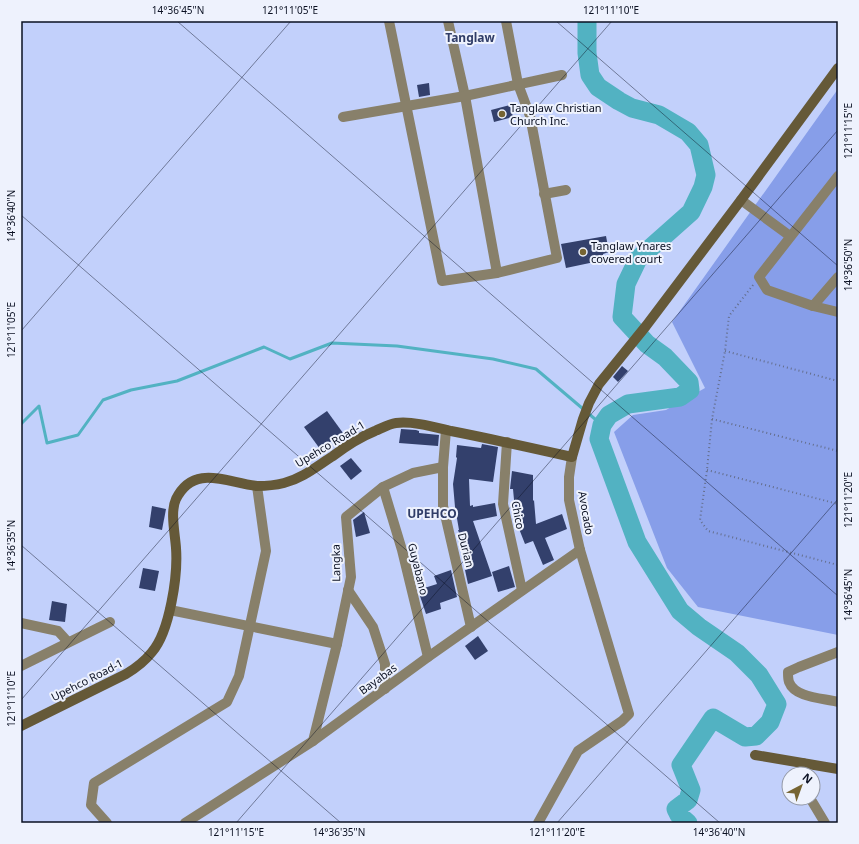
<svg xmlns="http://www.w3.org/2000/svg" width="859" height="844" viewBox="0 0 859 844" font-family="'Noto Sans',sans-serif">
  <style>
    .green { fill: #879ee9 }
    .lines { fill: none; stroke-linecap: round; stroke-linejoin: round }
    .stream { stroke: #52b2c2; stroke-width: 3 }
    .river { stroke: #52b2c2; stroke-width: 19 }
    .building { fill: #33406c }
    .path { stroke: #646e8c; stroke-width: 2; stroke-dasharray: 1 3; stroke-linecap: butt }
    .street { stroke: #88806a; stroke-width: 10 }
    .secondary { stroke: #655938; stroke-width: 10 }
    .ticks { fill: none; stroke: #0a1022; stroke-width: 1; stroke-opacity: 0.45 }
    .poi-dot { fill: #766432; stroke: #eef2fd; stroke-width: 1.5 }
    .labels { text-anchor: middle; stroke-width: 4; stroke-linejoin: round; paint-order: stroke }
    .poi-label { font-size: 11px; fill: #0a1022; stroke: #eef2fd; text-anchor: start }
    .street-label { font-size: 11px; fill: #0a1022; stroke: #eef2fd }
    .neighbourhood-label { font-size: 12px; font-weight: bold; fill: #303d68; stroke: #eef2fd }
    .neatline { fill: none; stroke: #0a1022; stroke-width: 1.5 }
    .ticks-label { font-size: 10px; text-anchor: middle; fill: #0a1022 }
  </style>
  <rect width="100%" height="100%" fill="#c2d0fb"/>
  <!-- green -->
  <path class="green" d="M838 89V635L698 607 667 568 614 432 633 415 666 410 705 388 672 322Z"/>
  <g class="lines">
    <!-- stream -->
    <path class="stream" d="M21 424 39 406 47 443 78 435 103 400 131 390 177 381 264 347 290 359 332 343 397 346 493 359 536 369 602 425"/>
    <!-- river -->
    <path class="river" d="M587 21V53L590 75 598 87 619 101 632 108 659 115 688 132 699 145 706 175 703 187 691 212 638 259 626 284 622 317 647 344 665 357 689 382 690 390 680 397 628 404 609 415 602 425 599 439 637 542 680 611 699 627 737 653 759 675 777 704 770 722 756 736 745 737 713 718 681 765 691 790 688 800 676 809 679 815 688 823"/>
  </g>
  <!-- building -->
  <g class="building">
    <path d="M429 83 430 95 419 97 417 85Z"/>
    <path d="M510 105 513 117 494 122 491 110Z"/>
    <path d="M606 236 609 252 603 254 604 260 566 268 561 244Z"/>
    <path d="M622 366 628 371 618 382 613 377Z"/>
    <path d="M327 411 343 433 320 449 304 427Z"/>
    <path d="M401 429 416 430 419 431V433L439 435 438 446 399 443Z"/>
    <path d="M482 444 498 447 493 482 469 479 470 506 473 505V507L495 503 497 516 473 521 492 576 468 584 465 570 472 568 458 530H459L455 507 453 484 457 458 456 457 457 445 481 448Z"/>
    <path d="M351 458 362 471 351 480 340 466Z"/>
    <path d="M512 471 533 475V501L534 500 536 524 562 514 567 529 545 538 554 560 543 565 533 541 525 544 516 521 513 489H510Z"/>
    <path d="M152 506 166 509 162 530 149 527Z"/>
    <path d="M364 512 370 533 356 537 353 520Z"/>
    <path d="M509 566 515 587 498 592 492 572Z"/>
    <path d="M143 568 159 571 155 591 139 588Z"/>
    <path d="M451 570 457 597 440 603 441 609 426 614 418 590 437 584 434 576Z"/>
    <path d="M52 601 67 604 65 622 49 620Z"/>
    <path d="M478 636 488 651 475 660 465 646Z"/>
  </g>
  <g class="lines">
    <!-- path -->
    <g class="path">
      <path d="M753 285 729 316 725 351 712 419 707 470 700 520 708 531 838 565"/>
      <path d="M725 351 838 381"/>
      <path d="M712 419 838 451"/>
      <path d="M707 470 838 504"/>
    </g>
    <!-- street -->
    <g class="street">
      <path d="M389 21 442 281 497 273 557 258 530 116 518 84 506 21"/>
      <path d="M448 21 465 96 497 273"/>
      <path d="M343 117 465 96 562 75"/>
      <path d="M838 176 759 277 767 290 813 306 838 312"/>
      <path d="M544 194 566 190"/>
      <path d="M741 200 790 236"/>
      <path d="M813 306 838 277"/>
      <path d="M446 430 443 467V506L471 627"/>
      <path d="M507 442 503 504 522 590"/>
      <path d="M383 487 402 550 428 657"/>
      <path d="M348 590 373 627 385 664V689"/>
      <path d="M170 610 337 644"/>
      <path d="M21 623 58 631 68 642"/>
      <path d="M838 652 799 667 788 672C788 675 788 679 789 682 795 698 823 698 838 702"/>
      <path d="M21 666 110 622"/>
      <path d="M313 741 337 644 351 577 346 517 383 487 413 473 443 467"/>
      <path d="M802 774 803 763"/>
      <path d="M810 798 825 823"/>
      <path d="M107 823 91 805 94 783 227 702 239 676 266 551 257 486"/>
      <path d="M185 823 313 741 428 657 580 550"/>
      <path d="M538 823 578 751 622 721 629 714 580 550 569 500V477L572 457"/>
    </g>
    <!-- secondary -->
    <g class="secondary">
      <path d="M21 726 126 674C136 668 145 661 152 652 170 631 178 575 176 548 175 533 170 512 176 499 194 463 227 483 257 486 265 486 276 485 284 483 303 478 317 466 333 456 346 446 360 437 375 431 382 428 389 424 396 423 413 421 434 427 451 431 492 439 532 448 572 457L583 419 589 403 599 384 646 326 741 200 838 68"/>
      <path d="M755 755 838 769"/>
    </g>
  </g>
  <!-- ticks -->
  <path class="ticks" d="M177 21 838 596M556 21 838 266M21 215 720 823M21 331 291 21M21 545 341 823M21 700 612 21M236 823 838 130M557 823 838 499"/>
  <!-- markers -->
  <g class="poi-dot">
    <circle cx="502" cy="114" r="4"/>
    <circle cx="583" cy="252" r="4"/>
  </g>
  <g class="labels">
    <!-- poi labels -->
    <g class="poi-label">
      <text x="510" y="112">Tanglaw Christian<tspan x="510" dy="13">Church Inc.</tspan></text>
      <text x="591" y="250">Tanglaw Ynares<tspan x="591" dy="13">covered court</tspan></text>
    </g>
    <!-- street labels -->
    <g class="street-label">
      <text transform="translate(330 444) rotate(-31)" y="4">Upehco Road-1</text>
      <text transform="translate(586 513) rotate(80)" y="4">Avocado</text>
      <text transform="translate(518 515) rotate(80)" y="4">Chico</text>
      <text transform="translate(466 550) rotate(76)" y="4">Durian</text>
      <text transform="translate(336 563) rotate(-91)" y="4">Langka</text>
      <text transform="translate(418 569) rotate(76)" y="4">Guyabano</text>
      <text transform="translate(378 679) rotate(-36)" y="4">Bayabas</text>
      <text transform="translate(87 680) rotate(-27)" y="4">Upehco Road-1</text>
    </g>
    <!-- neighbourhood labels -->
    <g class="neighbourhood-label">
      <text x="470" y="42">Tanglaw</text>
      <text x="432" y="518">UPEHCO</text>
    </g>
  </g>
  <!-- border -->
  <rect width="859" height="844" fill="none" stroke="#eef2fd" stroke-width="44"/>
  <!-- north arrow -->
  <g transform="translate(801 786) rotate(41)"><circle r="19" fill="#eef2fd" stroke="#9398a5"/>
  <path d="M0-3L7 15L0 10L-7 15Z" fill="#766432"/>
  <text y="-6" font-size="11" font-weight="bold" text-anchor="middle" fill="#0a1022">N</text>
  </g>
  <rect x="22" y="22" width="815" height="800" class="neatline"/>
  <g class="ticks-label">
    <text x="178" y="14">14°36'45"N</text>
    <text x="290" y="14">121°11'05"E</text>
    <text x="611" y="14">121°11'10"E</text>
    <text transform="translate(848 131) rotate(-90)" y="4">121°11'15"E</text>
    <text transform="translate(11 216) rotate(-90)" y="4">14°36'40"N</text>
    <text transform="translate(848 265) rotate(-90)" y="4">14°36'50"N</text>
    <text transform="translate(11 330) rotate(-90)" y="4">121°11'05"E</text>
    <text transform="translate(848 500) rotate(-90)" y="4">121°11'20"E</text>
    <text transform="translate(11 546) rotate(-90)" y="4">14°36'35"N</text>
    <text transform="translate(848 595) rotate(-90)" y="4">14°36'45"N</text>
    <text transform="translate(11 699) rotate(-90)" y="4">121°11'10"E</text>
    <text x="236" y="836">121°11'15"E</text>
    <text x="339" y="836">14°36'35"N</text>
    <text x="557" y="836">121°11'20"E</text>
    <text x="719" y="836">14°36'40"N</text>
  </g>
</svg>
